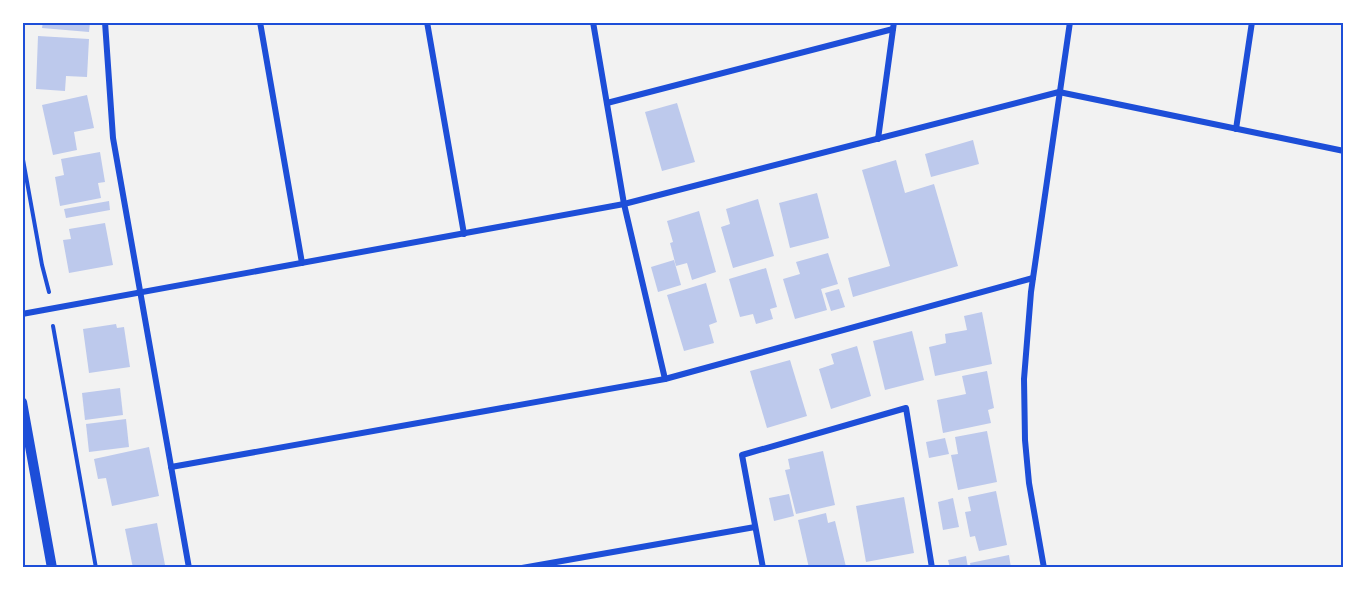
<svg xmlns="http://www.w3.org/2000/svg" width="1366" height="590" viewBox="0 0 1366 590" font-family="Barlow,sans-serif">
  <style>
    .building { fill: #bdc9ec }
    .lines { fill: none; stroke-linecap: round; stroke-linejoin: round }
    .path { stroke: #1d4ed8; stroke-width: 4 }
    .minor { stroke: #1d4ed8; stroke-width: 6 }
    .tertiary { stroke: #1d4ed8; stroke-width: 10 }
    .neatline { fill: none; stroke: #1d4ed8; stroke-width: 2 }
  </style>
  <rect width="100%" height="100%" fill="#f2f2f2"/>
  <!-- building -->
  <g class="building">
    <path d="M43 22H90L89 32 42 28Z"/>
    <path d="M38 36 89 39 87 77 66 76 65 91 36 89Z"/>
    <path d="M87 95 94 128 74 132 77 150 53 155 42 105Z"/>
    <path d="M677 103 695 162 662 171 645 112Z"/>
    <path d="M973 140 979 164 931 177 925 154Z"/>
    <path d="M100 152 105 182 98 183 101 198 60 206 55 177 64 175 61 159Z"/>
    <path d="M896 160 905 193 934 184 958 266 853 297 848 278 890 266 862 170Z"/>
    <path d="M817 193 829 238 790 248 779 203Z"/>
    <path d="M758 199 774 256 733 268 721 227 730 224 726 209Z"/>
    <path d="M109 201 110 210 66 218 64 209Z"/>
    <path d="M699 211 716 272 692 280 687 263 676 266 670 243 673 242 667 221Z"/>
    <path d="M105 223 113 265 69 273 63 240 71 239 69 229Z"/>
    <path d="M828 253 838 284 821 289 827 310 795 319 783 279 800 274 796 262Z"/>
    <path d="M674 260 681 285 658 292 651 267Z"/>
    <path d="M766 268 777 307 770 309 773 319 756 324 753 314 740 317 729 279Z"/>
    <path d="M706 283 717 322 709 325 714 343 684 351 667 295Z"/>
    <path d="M839 289 845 307 831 311 825 293Z"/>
    <path d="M982 312 992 364 935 376 929 347 946 343 945 334 967 330 964 316Z"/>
    <path d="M116 324 117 328 124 327 130 367 89 373 83 329Z"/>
    <path d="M912 331 924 380 885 390 873 341Z"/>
    <path d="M857 346 871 396 831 409 819 369 834 364 831 354Z"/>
    <path d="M790 360 807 416 767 428 750 371Z"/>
    <path d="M987 371 994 408 988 410 991 423 943 433 937 400 966 394 962 376Z"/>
    <path d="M120 388 123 415 85 420 82 393Z"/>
    <path d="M126 419 129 447 89 452 86 424Z"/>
    <path d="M987 431 997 482 958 490 951 455 958 454 955 437Z"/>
    <path d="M945 438 949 454 929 458 926 442Z"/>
    <path d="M149 447 159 496 112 506 106 478 98 479 94 459Z"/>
    <path d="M823 451 835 505 796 514 785 470 790 469 788 459Z"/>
    <path d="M996 491 1007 545 979 551 975 536 970 537 965 512 971 511 968 497Z"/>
    <path d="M789 494 794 516 774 521 769 498Z"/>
    <path d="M904 497 914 553 866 562 856 506Z"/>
    <path d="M953 498 959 527 943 530 938 502Z"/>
    <path d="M826 513 828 523 835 521 846 567 809 568 798 520Z"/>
    <path d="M157 523 165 565 152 568H133L125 529Z"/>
    <path d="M1009 555 1011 568H971L970 563Z"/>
    <path d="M966 556 968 568H950L948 560Z"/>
  </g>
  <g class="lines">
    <!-- path -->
    <g class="path">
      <path d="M22 154 42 265 49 292"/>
      <path d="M53 326 96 568"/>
    </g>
    <!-- minor -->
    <g class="minor">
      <path d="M105 22 113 138 189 568"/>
      <path d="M260 22 302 263"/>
      <path d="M427 22 464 234"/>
      <path d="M593 22 624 204 665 379"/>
      <path d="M607 103 893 29"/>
      <path d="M1236 129 1252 22"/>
      <path d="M878 139 894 22"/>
      <path d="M22 314 624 204 1059 92 1344 151"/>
      <path d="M171 467 665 379 1033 278"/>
      <path d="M522 568 755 527"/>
      <path d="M763 568 742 455 906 408 932 568"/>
      <path d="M1044 568 1029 483 1025 440 1024 379 1031 292 1070 22"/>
    </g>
    <!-- tertiary -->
    <path class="tertiary" d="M22 402 52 568"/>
  </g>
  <!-- border -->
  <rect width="1366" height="590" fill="none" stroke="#ffffff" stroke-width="48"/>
  <rect x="24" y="24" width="1318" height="542" class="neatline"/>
</svg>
